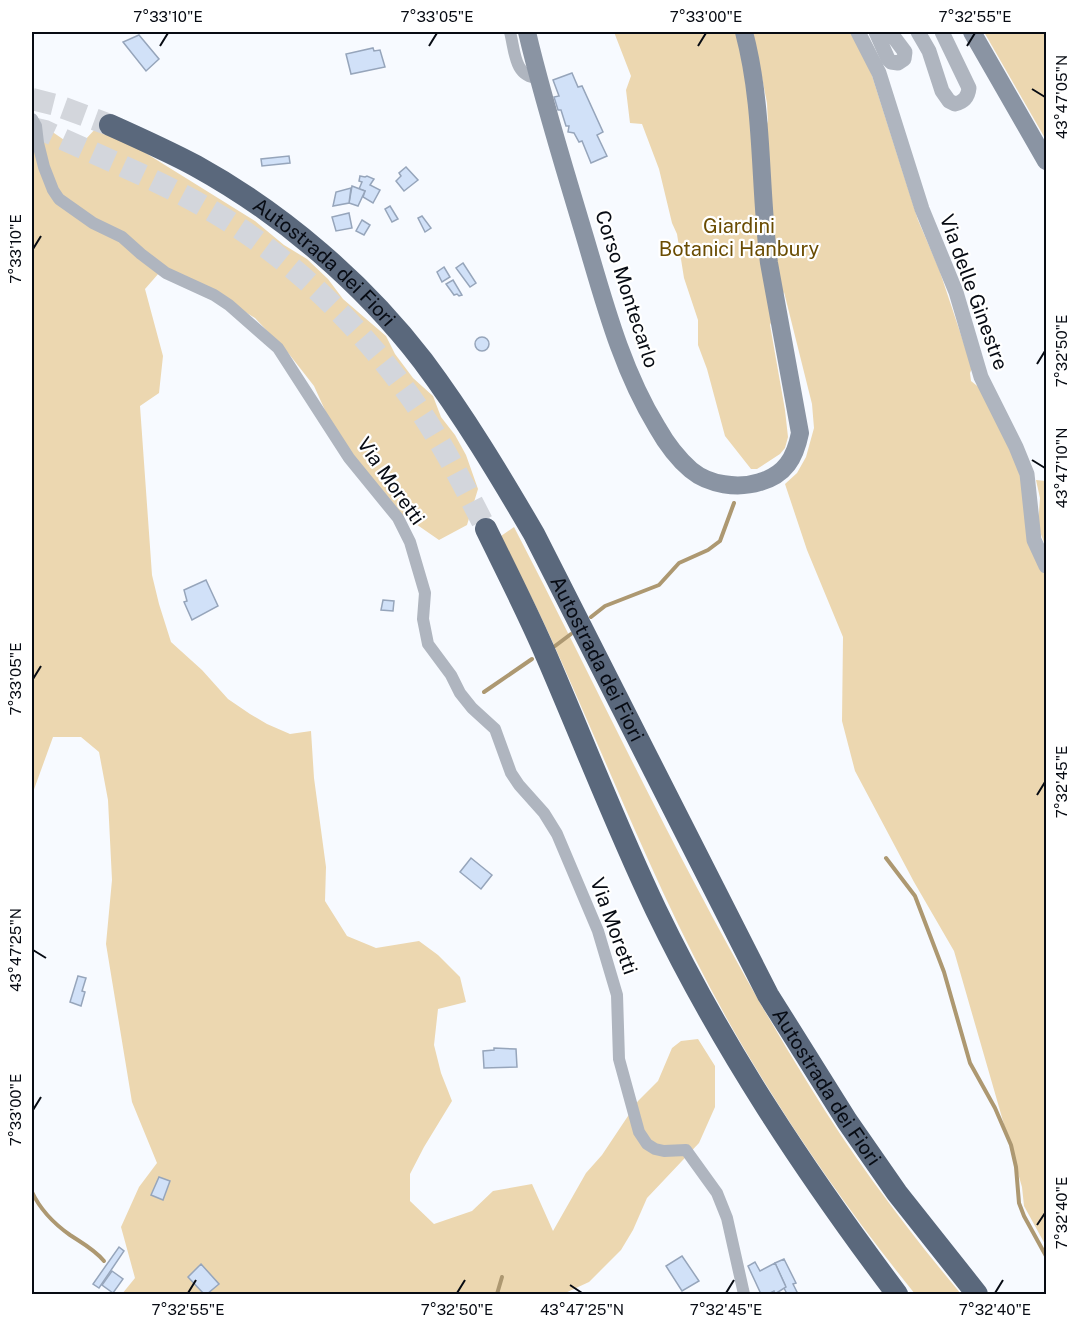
<svg xmlns="http://www.w3.org/2000/svg" width="1078" height="1326" viewBox="0 0 1078 1326" font-family="'Public Sans',sans-serif">
  <style>
    .green { fill: #ecd7b0 }
    .lines { fill: none; stroke-linecap: round; stroke-linejoin: round }
    .stream { stroke: #ad9871; stroke-width: 4 }
    .building { fill: #d1e1f8; stroke: #96a5bb; stroke-width: 1.5 }
    .motorway-tunnel { stroke: #d3d6dc; stroke-width: 22; stroke-dasharray: 22 11; stroke-linecap: butt }
    .minor { stroke: #afb5bf; stroke-width: 12 }
    .tertiary { stroke: #afb5bf; stroke-width: 15 }
    .secondary { stroke: #8a94a3; stroke-width: 18 }
    .motorway { stroke: #5a687c; stroke-width: 22 }
    .ticks { fill: none; stroke: #070b13; stroke-width: 2 }
    .labels { text-anchor: middle; stroke-width: 4.5; stroke-linejoin: round; paint-order: stroke }
    .park-label { font-size: 20px; fill: #6a4c03; stroke: #fff }
    .street-label { font-size: 20px; fill: #070b13; stroke: #fff }
    .neatline { fill: none; stroke: #070b13; stroke-width: 2 }
    .ticks-label { font-size: 15px; text-anchor: middle; fill: #070b13 }
  </style>
  <rect width="100%" height="100%" fill="#f7faff"/>
  <!-- green -->
  <g class="green">
    <path d="M614 32H738L768 124 767 103 753 32H852L868 63 918 220 939 269 972 368 970 373 971 381 981 389 1021 474 1041 567 1046 578V1246L1024 1206 1022 1187 954 951 914 882 855 771 842 721 843 637 807 550 785 484 797 473 806 457 814 428 812 404 784 292 770 325 785 410 788 437 785 448 780 454 757 469H751L725 436 707 369 698 345V320L684 278 677 234 672 223 659 169 642 124 630 123 626 90 631 76Z"/>
    <path d="M984 32H1046V140Z"/>
    <path d="M32 125C46 124 61 139 74 146L85 140 97 127 115 134 255 221 284 245 307 259 328 279 343 299 386 336 395 354 413 378 433 396 441 417 455 435 466 455 478 489 467 525 439 540 400 513 344 444 329 419 314 386 289 354 255 318 184 275 159 273 145 289 163 356 159 393 140 406 152 575 159 604 171 642 202 670 228 699 250 714 267 724 290 734 311 731 314 778 326 867 325 901 347 936 376 948 419 941 438 955 460 977 466 1002 438 1009 434 1045 441 1073 452 1101 424 1147 410 1174V1201L434 1224 472 1211 493 1191 532 1184 553 1231 586 1173 602 1155 638 1101 658 1081 672 1048 681 1041 698 1039 715 1066V1107L699 1143 647 1198 633 1230 621 1250 589 1282 563 1294H122L135 1278 121 1227 139 1187 157 1163 132 1102 106 944 112 880 108 800 99 752 81 737H53L32 795Z"/>
    <path d="M1036 480 1046 481V548L1038 526 1040 498Z"/>
    <path d="M514 527C611 714 698 906 809 1085 854 1159 906 1228 961 1294H915C852 1216 793 1132 742 1045 665 914 612 772 549 634 534 601 517 569 501 536Z"/>
  </g>
  <g class="lines">
    <!-- stream -->
    <g class="stream">
      <path d="M591 617 605 606 659 585 679 563 708 550 720 541 734 503"/>
      <path d="M555 646 571 634"/>
      <path d="M484 692 532 659"/>
      <path d="M886 858 915 896 944 972 970 1063 995 1108 1011 1145 1016 1167 1019 1203 1024 1216 1046 1256"/>
      <path d="M32 1192C40 1209 53 1223 70 1235 82 1243 94 1249 104 1261"/>
      <path d="M497 1294 502 1277"/>
    </g>
  </g>
  <!-- building -->
  <g class="building">
    <path d="M139 35 159 59 146 71 123 42Z"/>
    <path d="M373 48 374 51 380 50 385 67 351 74 346 54Z"/>
    <path d="M572 73 578 87 582 86 603 132 597 135 607 156 591 163 582 141 579 142 574 133 568 132 569 126H566L561 110H558L554 97 559 96 553 80Z"/>
    <path d="M289 156 290 163 262 166 261 159Z"/>
    <path d="M406 167 418 180 404 191 396 181 401 176 399 173Z"/>
    <path d="M360 176 365 177 367 176 374 179 370 185 380 190 373 203 363 197 365 191 359 189 362 182 359 181Z"/>
    <path d="M352 186 365 191 358 206 349 203Z"/>
    <path d="M351 188 349 203 333 206 336 192Z"/>
    <path d="M390 206 398 219 392 222 385 209Z"/>
    <path d="M349 213 352 228 336 231 332 217Z"/>
    <path d="M422 216 431 228 425 232 418 218Z"/>
    <path d="M362 220 370 225 364 235 356 231Z"/>
    <path d="M463 263 476 283 470 287 456 268Z"/>
    <path d="M444 267 450 277 442 282 437 272Z"/>
    <path d="M453 280 462 295 459 296 457 294 454 295 446 284Z"/>
    <circle cx="482" cy="344" r="7"/>
    <path d="M206 580 218 606 192 620 184 602 187 601 184 590Z"/>
    <path d="M383 600 394 601 393 611 381 610Z"/>
    <path d="M471 858 492 875 481 889 460 872Z"/>
    <path d="M78 976 86 978 82 991 85 992 81 1006 70 1002Z"/>
    <path d="M494 1048 516 1049 517 1067 484 1068 483 1051 494 1050Z"/>
    <path d="M159 1177 170 1181 163 1200 151 1195Z"/>
    <path d="M119 1247 124 1251 99 1288 93 1284Z"/>
    <path d="M682 1256 699 1281 682 1291 666 1266Z"/>
    <path d="M784 1259 796 1283 793 1284 798 1294H787L784 1288 785 1285 775 1263Z"/>
    <path d="M755 1262 760 1271 775 1263 786 1287 775 1294 774 1291 768 1294H761L748 1266Z"/>
    <path d="M201 1264 219 1284 207 1294H204L188 1277Z"/>
    <path d="M112 1271 123 1279 113 1293 102 1285Z"/>
  </g>
  <g class="lines">
    <!-- motorway-tunnel -->
    <g class="motorway-tunnel">
      <path d="M32 99 56 105 110 125"/>
      <path d="M32 128 45 131C99 156 154 178 205 207 288 254 360 325 414 402 442 442 464 486 486 529"/>
    </g>
    <!-- minor -->
    <g class="minor">
      <path d="M510 32C515 51 514 77 538 78"/>
      <path d="M32 119 36 126 38 143 44 167 53 190 59 199 93 223 122 237 141 254 166 273 214 295 229 305 278 348 349 458 398 518 410 542 425 593 423 619 428 644 451 675 460 693 472 708 495 729 511 773 519 785 544 813 557 834 598 931 617 995 619 1059 639 1132 647 1144 655 1149 664 1151 686 1150 717 1193 727 1218 744 1294"/>
    </g>
    <!-- tertiary -->
    <g class="tertiary">
      <path d="M858 32 879 73 922 209 956 292 981 377 1016 447 1027 474 1034 540 1046 566"/>
      <path d="M876 32 888 59 891 62 898 63 904 59 905 52 890 32"/>
      <path d="M918 32 929 51 942 91 949 101 955 104C964 102 968 97 969 88L942 32"/>
    </g>
    <!-- secondary -->
    <g class="secondary">
      <path d="M527 32C542 96 562 160 581 224 602 293 619 365 657 427 666 443 677 458 691 470 709 485 738 489 760 482 785 475 795 458 800 433L769 263C759 186 764 107 744 32"/>
      <path d="M972 32 1046 161"/>
    </g>
    <!-- motorway -->
    <g class="motorway">
      <path id="s1" d="M110 125C139 138 168 151 196 166 283 214 363 283 423 361 464 416 499 474 534 534L768 995 847 1121 897 1193 977 1294"/>
      <path d="M486 529C505 568 525 607 543 648 581 735 615 824 656 910 722 1047 806 1173 897 1294"/>
    </g>
  </g>
  <!-- ticks -->
  <path class="ticks" d="M160 46 168 33M429 46 437 33M698 46 706 33M967 46 975 33M1032 89 1045 97M33 249 41 236M1037 364 1045 351M1032 460 1045 468M33 679 41 666M1037 795 1045 782M33 950 46 958M33 1110 41 1097M1037 1225 1045 1213M570 1285 582 1293M188 1293 196 1280M457 1293 465 1280M726 1293 734 1280M995 1293 1003 1280"/>
  <g class="labels">
    <!-- park labels -->
    <g class="park-label">
      <text x="739" y="233">Giardini<tspan x="739" dy="23">Botanici Hanbury</tspan></text>
    </g>
    <!-- street labels -->
    <g class="street-label">
      <text dy="7" stroke="none"><textPath href="#s1" startOffset="256">Autostrada dei Fiori</textPath></text>
      <text transform="translate(627 289) rotate(72)" y="7">Corso Montecarlo</text>
      <text transform="translate(974 292) rotate(70)" y="7">Via delle Ginestre</text>
      <text transform="translate(391 481) rotate(55)" y="7">Via Moretti</text>
      <text dy="7" stroke="none"><textPath href="#s1" startOffset="742">Autostrada dei Fiori</textPath></text>
      <text transform="translate(614 926) rotate(70)" y="7">Via Moretti</text>
      <text dy="7" stroke="none"><textPath href="#s1" startOffset="1228">Autostrada dei Fiori</textPath></text>
    </g>
  </g>
  <!-- border -->
  <rect width="1078" height="1326" fill="none" stroke="#ffffff" stroke-width="66"/>
  <rect x="33" y="33" width="1012" height="1260" class="neatline"/>
  <g class="ticks-label">
    <text x="168" y="22">7°33'10"E</text>
    <text x="437" y="22">7°33'05"E</text>
    <text x="706" y="22">7°33'00"E</text>
    <text x="975" y="22">7°32'55"E</text>
    <text transform="translate(1062 97) rotate(-90)" y="5">43°47'05"N</text>
    <text transform="translate(16 249) rotate(-90)" y="5">7°33'10"E</text>
    <text transform="translate(1062 351) rotate(-90)" y="5">7°32'50"E</text>
    <text transform="translate(1062 468) rotate(-90)" y="5">43°47'10"N</text>
    <text transform="translate(16 679) rotate(-90)" y="5">7°33'05"E</text>
    <text transform="translate(1062 782) rotate(-90)" y="5">7°32'45"E</text>
    <text transform="translate(16 950) rotate(-90)" y="5">43°47'25"N</text>
    <text transform="translate(16 1110) rotate(-90)" y="5">7°33'00"E</text>
    <text transform="translate(1062 1213) rotate(-90)" y="5">7°32'40"E</text>
    <text x="188" y="1315">7°32'55"E</text>
    <text x="457" y="1315">7°32'50"E</text>
    <text x="582" y="1315">43°47'25"N</text>
    <text x="726" y="1315">7°32'45"E</text>
    <text x="995" y="1315">7°32'40"E</text>
  </g>
</svg>
